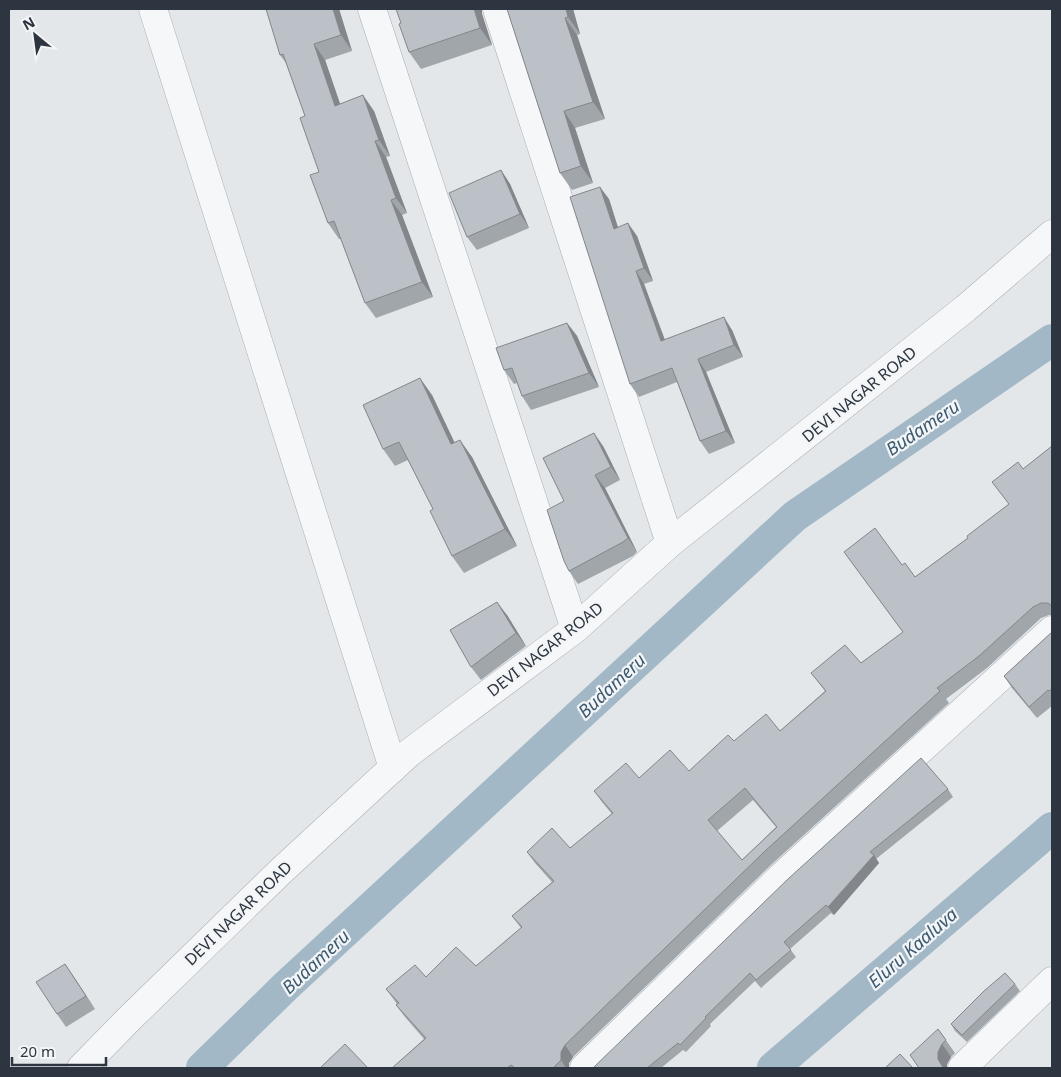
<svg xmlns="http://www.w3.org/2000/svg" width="1061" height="1077" viewBox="0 0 1061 1077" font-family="'Noto Sans',sans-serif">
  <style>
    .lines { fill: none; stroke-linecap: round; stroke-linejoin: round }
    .canal { stroke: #a2b8c6; stroke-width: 32 }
    .minor-casing { stroke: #a9aeb4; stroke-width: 29 }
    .minor { stroke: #f6f7f8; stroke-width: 28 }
    .wall { fill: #a1a6aa; fill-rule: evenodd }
    .shaded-wall { fill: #83878b }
    .building { fill: #bbc1c6; stroke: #83878b; fill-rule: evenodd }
    .labels { text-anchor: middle; stroke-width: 4.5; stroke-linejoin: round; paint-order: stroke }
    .street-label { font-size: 16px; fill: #2d3640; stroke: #f3f5f7 }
    .water-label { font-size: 18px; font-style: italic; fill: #3b5a70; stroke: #f3f5f7 }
  </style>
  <rect width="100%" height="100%" fill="#e3e7ea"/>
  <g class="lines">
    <!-- canal -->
    <g class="canal">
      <path d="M202 1068 286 986 795 516 1052 340"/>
      <path d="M773 1068 1052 828"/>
    </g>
    <defs>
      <g id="minor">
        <path d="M153 9 393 768"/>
        <path d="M372 9 575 629"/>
        <path d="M497 9 670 543"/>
        <path d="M81 1068 129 1019 281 871 409 753 575 629 670 543 966 308 1052 234"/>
        <path d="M584 1068 783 875 1052 630"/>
        <path d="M962 1068 1052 981"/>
      </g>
    </defs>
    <!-- minor casing -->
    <use href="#minor" class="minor-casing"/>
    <!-- minor -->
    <use href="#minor" class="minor"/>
  </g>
  <!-- wall -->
  <g class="wall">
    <path d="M339 9 352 51 325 60 340 104 374 111 390 156 386 157 407 213 402 215 433 297 376 318 365 303 341 239H339L328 223 319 172 305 116 286 63 280 55Z"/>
    <path d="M507 9H573L580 34 577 35 605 119 575 128 593 183 572 190 560 173Z"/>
    <path d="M482 14 492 45 421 69 409 52 401 23Z"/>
    <path d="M501 170 510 184 529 228 477 250 467 237Z"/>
    <path d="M609 199 618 227 637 236 653 281 644 284 665 340 732 330 743 357 706 372 735 443 709 454 700 441 677 382 639 397 630 384Z"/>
    <path d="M567 323 577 336 599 387 531 410 522 396 517 383 514 384 504 370Z"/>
    <path d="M432 395 455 443 472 457 517 546 464 573 452 556 433 509 408 460 395 466 383 449Z"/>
    <path d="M603 446 620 480 605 488 637 552 633 556 578 584 569 571 564 501Z"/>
    <path d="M1052 446V615H1049L1041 618 987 668 946 699 949 703 772 864 573 1057 569 1063V1068H392L424 1039 405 1017 396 1005 397 1004 386 989 426 977 476 966 521 928 512 916 552 882 535 863 527 852 570 848 612 814 602 802 594 791 639 778 689 771 734 741 780 731 825 691 811 673 861 663 903 632 844 552 902 565 915 577 968 538 1009 504 992 482 1023 469ZM753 800 776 827 742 860 717 831Z"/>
    <path d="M507 615 526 646 481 680 471 667Z"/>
    <path d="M1052 632V706L1037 718 1012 688 1004 676Z"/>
    <path d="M948 789 953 797 876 859 879 863 834 915 831 913 790 949 796 957 761 988 755 981 710 1024 711 1026 686 1052 683 1050 661 1068H593Z"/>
    <path d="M65 964 95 1009 66 1027 57 1014Z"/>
    <path d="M1015 984 1020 991 967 1042 955 1031 951 1024Z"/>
    <path d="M938 1029 955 1053 951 1057 947 1064V1068H919Z"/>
  </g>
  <!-- shaded-wall -->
  <g class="shaded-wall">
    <path d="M333 9H339L352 51 341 35Z"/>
    <path d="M474 9H482V14L492 45 480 28Z"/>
    <path d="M566 9H573L580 34 568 17Z"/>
    <path d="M565 18 577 35 605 119 593 102Z"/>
    <path d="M314 44 325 60 346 121 335 106Z"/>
    <path d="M363 95 374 111 390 156 379 140Z"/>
    <path d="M564 111 575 128 593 183 581 166Z"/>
    <path d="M375 141 386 157 407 213 396 198Z"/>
    <path d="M501 170 510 184 529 228 520 214Z"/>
    <path d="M600 187 609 199 622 241 614 229Z"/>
    <path d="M391 200 402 215 433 297 422 282Z"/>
    <path d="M628 223 637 236 653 281 644 268Z"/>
    <path d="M636 271 644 284 670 354 661 341Z"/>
    <path d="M724 317 732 330 743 357 734 345Z"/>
    <path d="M567 323 577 336 599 387 589 373Z"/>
    <path d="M698 359 706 372 735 443 726 431Z"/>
    <path d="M420 378 432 395 463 461 451 444Z"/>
    <path d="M594 433 603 446 620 480 611 467Z"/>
    <path d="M460 440 472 457 517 546 505 529Z"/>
    <path d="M595 475 605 488 637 552 628 538Z"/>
    <path d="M497 602 507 615 526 646 516 633Z"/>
    <path d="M874 855 879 863 834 915 828 907Z"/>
    <path d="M65 964 74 977 95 1009 86 996Z"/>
    <path d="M942 1044 951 1057 947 1064V1068H943L938 1059V1052Z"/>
    <path d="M565 1045 573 1057 569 1063V1068H566L561 1060V1052Z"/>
  </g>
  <!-- building -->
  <g class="building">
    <path d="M266 9H333L341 35 314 44 335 106 363 95 379 140 375 141 396 198 391 200 422 282 365 303 334 221 328 223 310 175 319 172 300 118 305 116 283 54 280 55Z"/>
    <path d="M396 9H474L480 28 409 52 399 24 401 23Z"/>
    <path d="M507 9H566L568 17 565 18 593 102 564 111 581 166 560 173Z"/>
    <path d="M501 170 520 214 467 237 449 193Z"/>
    <path d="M600 187 614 229 628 223 644 268 636 271 661 341 724 317 734 345 698 359 726 431 700 441 672 368 630 384 570 197Z"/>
    <path d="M567 323 589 373 522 396 512 368 504 370 496 348Z"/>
    <path d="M420 378 451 444 460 440 505 529 452 556 430 511 433 509 399 442 383 449 363 405Z"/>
    <path d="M594 433 611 467 595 475 628 538 623 542 569 571 564 561 547 510 564 501 543 458Z"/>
    <path d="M1052 446V606L1048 603H1041L1033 607 979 656 937 688 940 691 764 852 565 1045 561 1052V1060L553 1068H515L511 1065 507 1068H392L426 1038 396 1005 399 1003 386 989 415 965 426 977 456 947 476 966 522 927 512 916 554 881 527 852 552 828 570 848 613 813 594 791 626 763 639 778 670 750 689 771 728 735 734 741 766 714 780 731 826 691 811 673 845 645 861 663 903 632 844 552 875 528 902 565 905 563 915 577 968 538 967 536 1009 504 992 482 1018 462 1023 469ZM745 788 777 827 742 860 708 820Z"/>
    <path d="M497 602 516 633 471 667 450 630Z"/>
    <path d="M1052 632V689L1049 691 1048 690 1029 707 1004 676Z"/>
    <path d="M921 758 948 789 870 852 874 855 828 907 826 905 784 942 791 950 756 980 750 973 705 1017 706 1018 680 1045 678 1043 647 1068H593L788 879Z"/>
    <path d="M65 964 86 996 57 1014 36 982Z"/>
    <path d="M1005 973 1015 984 962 1035 951 1024 984 991Z"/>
    <path d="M938 1029 946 1040 942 1044 938 1052V1059L942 1066 945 1068H919L910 1055Z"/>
    <path d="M345 1044 368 1068H320Z"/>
    <path d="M900 1054 913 1068H885Z"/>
  </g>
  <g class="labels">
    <!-- street labels -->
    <g class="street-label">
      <text transform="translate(859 394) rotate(-39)" y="6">DEVI NAGAR ROAD</text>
      <text transform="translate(545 649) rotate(-38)" y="6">DEVI NAGAR ROAD</text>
      <text transform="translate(238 913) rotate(-44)" y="6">DEVI NAGAR ROAD</text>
    </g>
    <!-- water labels -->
    <g class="water-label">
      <text transform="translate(923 428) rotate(-34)" y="6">Budameru</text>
      <text transform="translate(612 686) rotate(-43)" y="6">Budameru</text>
      <text transform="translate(913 948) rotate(-41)" y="6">Eluru Kaaluva</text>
      <text transform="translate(316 962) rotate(-43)" y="6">Budameru</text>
    </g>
  </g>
  <!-- border -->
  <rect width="1061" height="1077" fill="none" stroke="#2d3640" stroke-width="20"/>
  <!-- north arrow -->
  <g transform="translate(35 35) rotate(331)" stroke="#f3f5f7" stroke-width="4" paint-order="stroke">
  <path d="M0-4L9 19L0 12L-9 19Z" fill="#2d3640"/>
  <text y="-8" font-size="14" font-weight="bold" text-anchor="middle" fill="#2d3640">N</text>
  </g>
  <!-- scale -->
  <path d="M12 1057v8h94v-8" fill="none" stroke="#2d3640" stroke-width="2.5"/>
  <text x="20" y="1057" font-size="15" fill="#2d3640" stroke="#f3f5f7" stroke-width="4" paint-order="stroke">20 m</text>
</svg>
